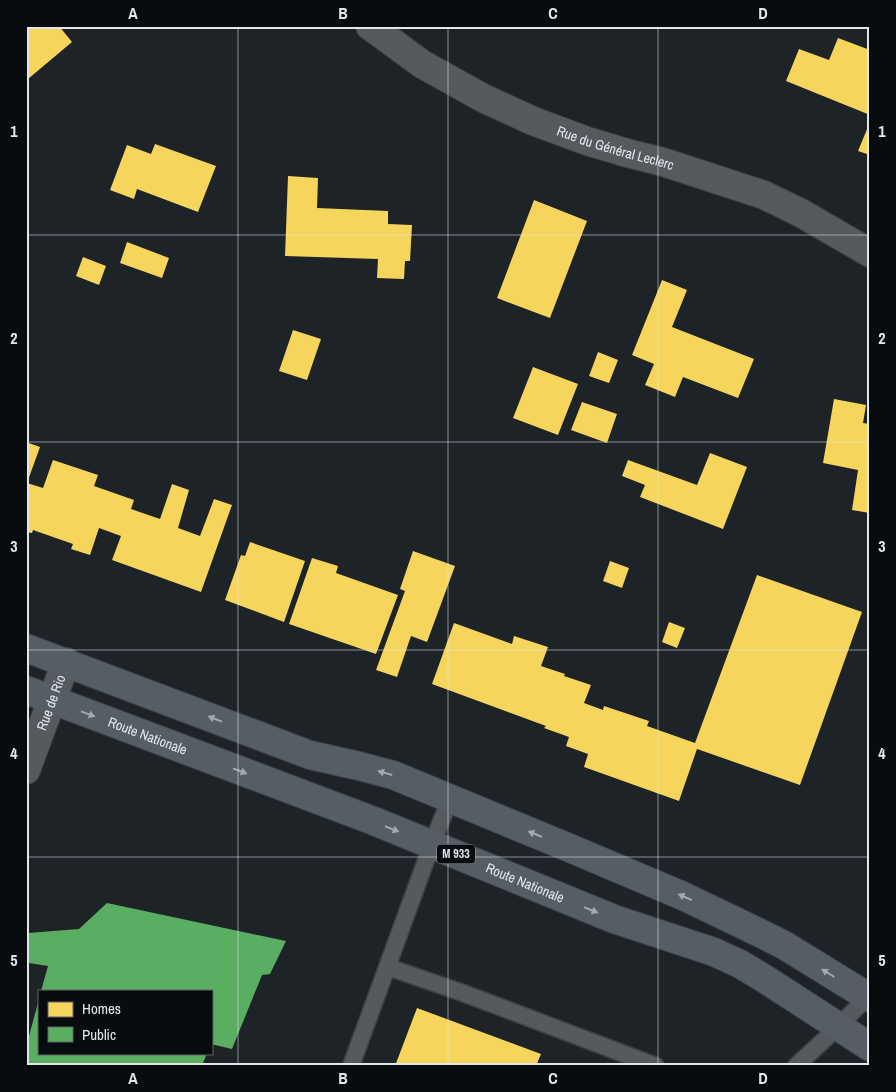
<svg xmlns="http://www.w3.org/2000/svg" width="896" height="1092" viewBox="0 0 896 1092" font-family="'Archivo Narrow',sans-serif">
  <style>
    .homes { fill: #f6d55c }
    .public { fill: #5aae61 }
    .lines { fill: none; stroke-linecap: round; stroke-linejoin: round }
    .lane-casing { stroke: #3c4044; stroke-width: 19 }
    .street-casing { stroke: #3c4044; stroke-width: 30 }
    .primary-casing { stroke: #3c4044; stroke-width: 30 }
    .lane { stroke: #56595d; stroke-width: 16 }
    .street { stroke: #56595d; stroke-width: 28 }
    .primary { stroke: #575d64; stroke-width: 28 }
    .oneway { fill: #a3a9af }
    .grid { fill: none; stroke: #e2e7ed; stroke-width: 1; stroke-opacity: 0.55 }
    .labels { text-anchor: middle; stroke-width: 5; stroke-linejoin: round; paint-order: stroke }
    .shield { fill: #090c0f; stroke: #a1a5aa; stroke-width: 1 }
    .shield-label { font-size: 12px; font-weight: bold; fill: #e2e7ed }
    .street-label { font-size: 14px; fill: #e2e7ed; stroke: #090c0f }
    .neatline { fill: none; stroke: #e2e7ed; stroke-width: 2 }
    .grid-label { font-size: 16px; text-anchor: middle; font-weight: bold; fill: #e2e7ed }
  </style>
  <rect width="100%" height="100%" fill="#1e2328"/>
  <!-- homes -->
  <g class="homes">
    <path d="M26 26H59L72 42 28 79 26 77Z"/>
    <path d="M838 38 870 50V115L786 81 799 49 829 60Z"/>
    <path d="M870 122V155L858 151Z"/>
    <path d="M155 144 216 166 198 212 137 189 134 199 110 190 127 145 151 154Z"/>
    <path d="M288 176 318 178 317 208 388 211V224L412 225 410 261H405L404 279 377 278 378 259 285 256Z"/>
    <path d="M534 200 587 221 550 318 497 298Z"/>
    <path d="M127 242 169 258 162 278 120 263Z"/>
    <path d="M83 257 106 266 99 285 76 276Z"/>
    <path d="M662 280 687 290 672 327 754 359 738 398 683 377 675 397 645 385 654 364 632 355Z"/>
    <path d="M293 330 321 339 307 380 279 371Z"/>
    <path d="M598 352 618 360 609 383 589 376Z"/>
    <path d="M533 367 578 384 558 435 513 418Z"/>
    <path d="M834 399 866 405 863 423 870 424V513L852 510 858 470 823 463Z"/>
    <path d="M582 402 617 414 607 443 571 430Z"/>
    <path d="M26 442 40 447 27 483 43 488 53 460 98 475 94 486 134 500 131 509 160 519 172 484 189 490 178 528 200 536 214 499 232 505 201 592 112 560 121 536 99 528 90 555 71 549 73 544 33 530 32 533 26 532Z"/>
    <path d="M710 453 747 467 723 529 640 497 645 485 622 476 628 460 697 485Z"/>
    <path d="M250 542 305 561 284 622 225 600 241 555 245 556Z"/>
    <path d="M413 551 455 566 427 642 411 636 397 677 376 670 405 591 400 589Z"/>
    <path d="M312 558 338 566 336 573 398 595 376 654 289 624Z"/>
    <path d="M610 561 629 568 622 588 603 581Z"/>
    <path d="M757 575 862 612 800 785 697 749 679 801 584 767 588 754 566 746 569 737 544 728 546 726 432 684 454 623 512 644 514 636 548 647 541 666 565 674 564 676 591 685 584 703 603 710 604 706 649 721 647 726 695 743Z"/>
    <path d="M669 622 685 628 677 648 662 642Z"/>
    <path d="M417 1008 541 1054 536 1066H395Z"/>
  </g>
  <!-- public -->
  <g class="public">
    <path d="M107 903 286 941 270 974 262 975 232 1049 211 1044V991H41L48 966 29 963 28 933 79 929Z"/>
    <path d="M38 1003 39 1053H207L202 1066H26V1047Z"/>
  </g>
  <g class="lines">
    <defs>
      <g id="lane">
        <path d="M388 967 463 993 656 1066"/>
        <path d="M351 1066 432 844 450 799"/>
        <path d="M796 1066 838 1027 867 997"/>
      </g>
      <g id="street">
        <path id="s1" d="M370 26 422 64 483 98 533 121 587 141 627 153 663 162 764 195 801 213 870 253"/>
        <path id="s2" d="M26 770 66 662"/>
      </g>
      <g id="primary">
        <path d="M26 648 310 755 359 766 393 775 572 849 683 896 764 935 784 945 870 998"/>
        <path id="s3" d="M26 690 374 821 614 919 714 952 740 964 765 979 870 1047"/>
      </g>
    </defs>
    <!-- lane casing -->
    <use href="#lane" class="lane-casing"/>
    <!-- street casing -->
    <use href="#street" class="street-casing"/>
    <!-- primary casing -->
    <use href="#primary" class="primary-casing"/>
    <!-- lane -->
    <use href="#lane" class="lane"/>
    <!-- street -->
    <use href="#street" class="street"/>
    <!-- primary -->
    <use href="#primary" class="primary"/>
  </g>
  <!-- one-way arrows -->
  <defs><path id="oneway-solid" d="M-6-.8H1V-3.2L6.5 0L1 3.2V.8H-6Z" transform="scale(1.25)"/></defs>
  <g class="oneway">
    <use href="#oneway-solid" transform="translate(88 714) rotate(20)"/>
    <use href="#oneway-solid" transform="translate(215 719) rotate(-159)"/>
    <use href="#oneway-solid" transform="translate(240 771) rotate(21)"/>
    <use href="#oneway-solid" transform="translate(385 773) rotate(-164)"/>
    <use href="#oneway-solid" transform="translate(392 829) rotate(22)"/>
    <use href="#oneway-solid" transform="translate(535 834) rotate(-158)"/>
    <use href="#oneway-solid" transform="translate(685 897) rotate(-156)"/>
    <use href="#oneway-solid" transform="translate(591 910) rotate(22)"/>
    <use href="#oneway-solid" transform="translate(828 973) rotate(-148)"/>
  </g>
  <!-- grid -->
  <path class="grid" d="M238 26V1066M448 26V1066M658 26V1066M26 235H870M26 442H870M26 650H870M26 857H870"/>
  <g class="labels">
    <!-- shield labels -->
    <rect class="shield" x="437" y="844.5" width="38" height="19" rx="4"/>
    <g class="shield-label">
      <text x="456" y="858">M 933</text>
    </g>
    <!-- street labels -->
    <g class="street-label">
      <text dy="5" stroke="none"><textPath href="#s1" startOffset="276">Rue du Général Leclerc</textPath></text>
      <text dy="5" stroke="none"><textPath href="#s2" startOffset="72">Rue de Rio</textPath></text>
      <text dy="5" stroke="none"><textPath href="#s3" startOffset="130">Route Nationale</textPath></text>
      <text dy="5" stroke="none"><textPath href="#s3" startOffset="535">Route Nationale</textPath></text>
    </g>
  </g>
  <!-- border -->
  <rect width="896" height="1092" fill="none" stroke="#090c0f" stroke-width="55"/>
  <!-- legend -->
  <rect x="38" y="990" width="175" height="65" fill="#090c0f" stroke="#606468"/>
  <rect x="48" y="1002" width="25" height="15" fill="#f6d55c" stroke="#606468"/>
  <text x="82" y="1014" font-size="15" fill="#e2e7ed">Homes</text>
  <rect x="48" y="1027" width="25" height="15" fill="#5aae61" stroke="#606468"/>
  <text x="82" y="1040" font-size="15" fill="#e2e7ed">Public</text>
  <rect x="28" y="28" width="840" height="1036" class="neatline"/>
  <g class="grid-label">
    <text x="133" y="19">A</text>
    <text x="343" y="19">B</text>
    <text x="553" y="19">C</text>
    <text x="763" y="19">D</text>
    <text x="14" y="137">1</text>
    <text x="882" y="137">1</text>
    <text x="14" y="344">2</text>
    <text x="882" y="344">2</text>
    <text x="14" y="552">3</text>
    <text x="882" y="552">3</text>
    <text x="14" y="759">4</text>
    <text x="882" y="759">4</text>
    <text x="14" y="966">5</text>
    <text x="882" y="966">5</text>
    <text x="133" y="1084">A</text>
    <text x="343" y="1084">B</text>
    <text x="553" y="1084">C</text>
    <text x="763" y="1084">D</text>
  </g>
</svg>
